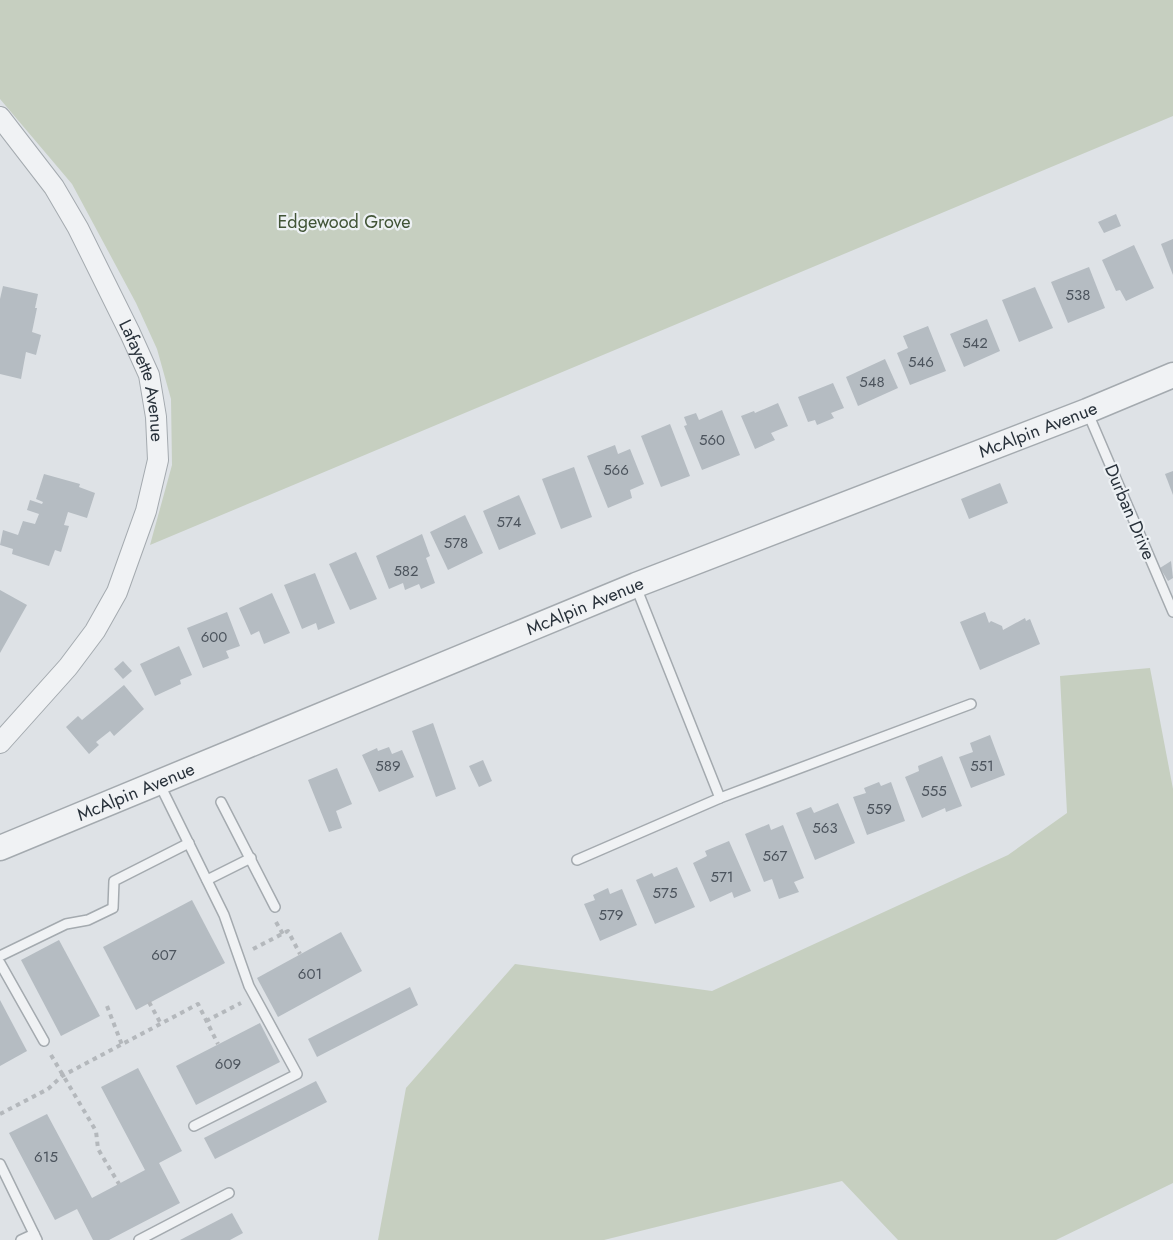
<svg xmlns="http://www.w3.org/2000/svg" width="1173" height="1240" viewBox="0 0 1173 1240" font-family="Jost,sans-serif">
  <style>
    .green { fill: #c6cfc0 }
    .building { fill: #b5bcc2 }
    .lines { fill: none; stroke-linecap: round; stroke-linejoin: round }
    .service-casing { stroke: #a4aaaf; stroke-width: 12 }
    .minor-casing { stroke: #a4aaaf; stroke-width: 22 }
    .tertiary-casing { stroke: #a4aaaf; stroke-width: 27 }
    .path { stroke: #b4b8bc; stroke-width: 4; stroke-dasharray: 4.5 4.5; stroke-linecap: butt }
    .service { stroke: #f0f2f4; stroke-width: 9 }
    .minor { stroke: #f0f2f4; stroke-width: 20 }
    .tertiary { stroke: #f0f2f4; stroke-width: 24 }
    .labels { text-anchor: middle; stroke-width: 4.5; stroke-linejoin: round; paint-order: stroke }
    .number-label { font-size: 15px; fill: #4c545d }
    .park-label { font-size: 18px; fill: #425537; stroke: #edf1f4 }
    .street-label { font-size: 18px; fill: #29323b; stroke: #edf1f4 }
  </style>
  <rect width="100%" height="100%" fill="#dee2e6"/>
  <!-- green -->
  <g class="green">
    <path d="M0 0H1173V116L150 545 172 465 171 399 157 349 136 303 72 184 0 99Z"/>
    <path d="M1150 668 1173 789V1183L1056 1240H898L842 1181 604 1240H378L406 1088 515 964 712 991 1008 855 1067 813 1060 676Z"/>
  </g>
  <!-- building -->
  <g class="building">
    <path d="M1116 214 1121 226 1104 233 1098 222Z"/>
    <path d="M1173 239V275L1161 244Z"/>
    <path d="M1134 245 1154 288 1126 301 1120 290 1116 291 1102 260Z"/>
    <path d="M1089 267 1105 308 1068 323 1051 282Z"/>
    <path d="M3 286 38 294 35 308H37L32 332 41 335 36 355 26 352 21 379 0 374V299Z"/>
    <path d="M1035 287 1053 328 1019 342 1002 300Z"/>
    <path d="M987 319 1000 351 964 367 950 334Z"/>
    <path d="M928 326 946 371 910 385 897 353 908 348 903 336Z"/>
    <path d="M885 359 898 388 858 406 846 377Z"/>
    <path d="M833 383 844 408 831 413 834 418 817 425 815 420 808 422 798 397Z"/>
    <path d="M778 403 788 426 771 433 775 440 755 449 741 416 754 411 755 413Z"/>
    <path d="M722 410 740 455 702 470 684 426 687 425 684 417 696 413 699 420Z"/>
    <path d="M670 424 690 476 661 487 641 436Z"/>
    <path d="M615 445 618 454 630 449 644 484 630 490 632 498 608 508 587 456Z"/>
    <path d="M574 467 592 517 561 529 542 479Z"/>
    <path d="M1173 471V495L1165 474Z"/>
    <path d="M44 474 80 484 79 487 95 493 87 518 68 512 64 525 69 526 61 552 55 550 49 566 12 554 13 549 0 545 3 530 18 535 23 521 35 524 39 514 27 510 30 500 42 504 43 502 36 499Z"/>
    <path d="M1000 483 1008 503 969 519 961 499Z"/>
    <path d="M519 495 536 534 499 550 483 511Z"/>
    <path d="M465 515 483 553 448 570 430 532Z"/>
    <path d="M422 534 430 556 426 558 435 583 421 589 419 584 405 590 403 583 389 589 376 556Z"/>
    <path d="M356 552 377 599 350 610 329 564Z"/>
    <path d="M1171 561 1173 578 1168 581 1160 568Z"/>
    <path d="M315 573 335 623 318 630 316 623 302 629 284 585Z"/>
    <path d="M0 590 27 605 0 653Z"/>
    <path d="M272 593 290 633 264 644 259 631 251 635 239 608Z"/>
    <path d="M227 612 240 646 226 651 229 658 203 668 187 628Z"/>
    <path d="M985 612 989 623 991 621 1002 626 1003 630 1025 618 1026 621 1030 619 1040 644 980 670 960 622Z"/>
    <path d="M179 646 192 675 180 680 181 684 155 696 140 664Z"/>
    <path d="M123 661 132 671 123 679 114 669Z"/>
    <path d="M124 685 144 709 114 736 110 731 96 742 99 745 89 754 66 727 78 716 82 720Z"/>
    <path d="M433 723 456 789 436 797 412 731Z"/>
    <path d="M990 735 1005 775 971 788 959 757 973 752 970 743Z"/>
    <path d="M389 747 392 754 402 750 414 777 379 792 362 755 377 748 378 751Z"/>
    <path d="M942 756 962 806 946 812 945 808 922 818 905 777 919 771 918 766Z"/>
    <path d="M483 760 492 781 479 787 469 766Z"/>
    <path d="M337 768 352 804 336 811 342 828 329 832 308 780Z"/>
    <path d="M879 782 881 786 891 782 905 821 867 835 853 797 866 793 864 788Z"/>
    <path d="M838 803 855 843 815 860 796 813 811 807 814 813Z"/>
    <path d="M769 824 771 830 783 825 804 878 794 882 799 892 779 899 772 879 764 882 745 834Z"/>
    <path d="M729 841 751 891 734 898 732 892 710 902 693 863 707 856 705 851Z"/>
    <path d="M677 867 695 907 655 924 636 880 652 873 654 877Z"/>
    <path d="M608 888 610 894 622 889 637 925 600 941 584 904 595 900 593 895Z"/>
    <path d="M192 900 225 963 136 1010 103 947Z"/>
    <path d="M341 932 362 971 278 1017 257 978Z"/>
    <path d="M59 940 100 1016 61 1036 21 960Z"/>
    <path d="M410 987 418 1005 317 1057 308 1039Z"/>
    <path d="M0 1000 27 1051 0 1066Z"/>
    <path d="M260 1023 280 1062 196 1105 176 1066Z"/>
    <path d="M138 1068 182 1151 159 1163 180 1203 109 1240H93L77 1209 55 1220 9 1133 47 1114 92 1198 145 1170 101 1087Z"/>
    <path d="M316 1081 327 1102 215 1159 204 1138Z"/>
    <path d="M232 1213 243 1233 230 1240H180Z"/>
  </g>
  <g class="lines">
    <defs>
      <g id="service">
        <path d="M1087 411 1173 612"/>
        <path d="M636 587 720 798"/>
        <path d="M159 783 224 915 249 986 297 1074 194 1126"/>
        <path d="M221 802 275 907"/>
        <path d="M577 860 720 798 971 704"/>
        <path d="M207 880 251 858"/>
        <path d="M0 956 66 924 88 920 113 908 114 881 189 843"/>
        <path d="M0 963 44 1041"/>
        <path d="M0 1164 37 1240"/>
        <path d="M21 1240 34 1234"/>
        <path d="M139 1240 229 1193"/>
      </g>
      <g id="minor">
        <path id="s1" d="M0 117 54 187 78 228 130 333 149 375 156 417 158 460 146 511 117 592 95 631 68 667 0 743"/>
      </g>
      <g id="tertiary">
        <path id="s2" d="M0 848 636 585 1087 411 1173 375"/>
      </g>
    </defs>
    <!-- service casing -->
    <use href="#service" class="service-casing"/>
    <!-- minor casing -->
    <use href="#minor" class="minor-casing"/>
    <!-- tertiary casing -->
    <use href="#tertiary" class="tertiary-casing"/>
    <!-- path -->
    <g class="path">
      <path d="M276 922 283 934"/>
      <path d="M253 949 288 931 300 954"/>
      <path d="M149 1002 161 1024"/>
      <path d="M107 1006 122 1045"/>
      <path d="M206 1021 241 1003"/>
      <path d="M51 1055 96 1131 98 1149 119 1184"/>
      <path d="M0 1114 48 1089 62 1076 198 1004 218 1044"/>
    </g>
    <!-- service -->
    <use href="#service" class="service"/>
    <!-- minor -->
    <use href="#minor" class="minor"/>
    <!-- tertiary -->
    <use href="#tertiary" class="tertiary"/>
  </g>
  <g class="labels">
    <!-- number labels -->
    <g class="number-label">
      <text x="1078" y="300">538</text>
      <text x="975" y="348">542</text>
      <text x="921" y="367">546</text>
      <text x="872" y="387">548</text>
      <text x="712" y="445">560</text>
      <text x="616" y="475">566</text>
      <text x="509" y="527">574</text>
      <text x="456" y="548">578</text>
      <text x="406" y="576">582</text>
      <text x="214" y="642">600</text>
      <text x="388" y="771">589</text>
      <text x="982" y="771">551</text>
      <text x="934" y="796">555</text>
      <text x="879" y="814">559</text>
      <text x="825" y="833">563</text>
      <text x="775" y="861">567</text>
      <text x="722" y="882">571</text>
      <text x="665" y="898">575</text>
      <text x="611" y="920">579</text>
      <text x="164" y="960">607</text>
      <text x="310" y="979">601</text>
      <text x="228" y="1069">609</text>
      <text x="46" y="1162">615</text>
    </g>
    <!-- park labels -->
    <g class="park-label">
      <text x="344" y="228">Edgewood Grove</text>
    </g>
    <!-- street labels -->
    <g class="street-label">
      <text dy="6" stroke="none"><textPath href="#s1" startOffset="303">Lafayette Avenue</textPath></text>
      <text dy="6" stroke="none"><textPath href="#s2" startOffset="1119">McAlpin Avenue</textPath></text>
      <text transform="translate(1130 512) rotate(67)" y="6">Durban Drive</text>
      <text dy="6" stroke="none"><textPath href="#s2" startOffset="633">McAlpin Avenue</textPath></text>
      <text dy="6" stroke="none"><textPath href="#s2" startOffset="147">McAlpin Avenue</textPath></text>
    </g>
  </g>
</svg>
